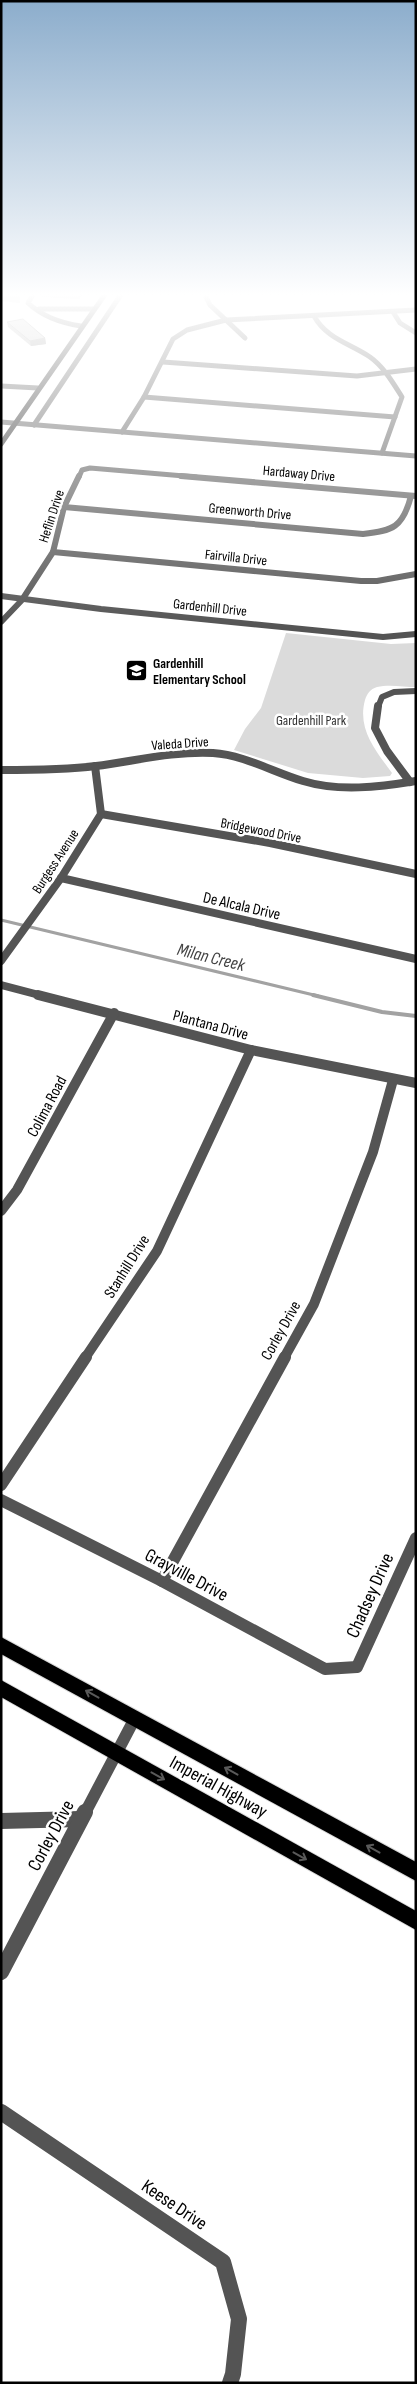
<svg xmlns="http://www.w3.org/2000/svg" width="417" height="2384" viewBox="0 0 417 2384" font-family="'Sofia Sans Condensed',sans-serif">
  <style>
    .green { fill: #dbdbdb }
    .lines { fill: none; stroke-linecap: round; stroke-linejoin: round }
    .stream-far1 { stroke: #a2a2a2; stroke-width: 3 }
    .stream { stroke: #a2a2a2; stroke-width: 4 }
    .primary-casing { stroke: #dbdbdb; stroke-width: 2 }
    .street-far5 { stroke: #545454; stroke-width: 5 }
    .street-far4 { stroke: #545454; stroke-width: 6 }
    .street-far3 { stroke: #545454; stroke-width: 8 }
    .street-far2 { stroke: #545454; stroke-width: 10 }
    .street-far1 { stroke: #545454; stroke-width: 12 }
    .street { stroke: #545454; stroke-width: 16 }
    .secondary { stroke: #212121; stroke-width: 5 }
    .primary { fill: #000; fill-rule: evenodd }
    .wall { fill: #a9a9a9 }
    .shaded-wall { fill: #898989 }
    .building { fill: #c4c4c4; stroke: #898989 }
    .oneway { stroke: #595959 }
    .labels { text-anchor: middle; stroke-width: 5; stroke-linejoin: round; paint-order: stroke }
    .far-street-label { font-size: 14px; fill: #000; stroke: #fff }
    .far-poi-label { font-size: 14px; font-weight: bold; fill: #000; stroke: #fff; text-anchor: start }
    .far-park-label { font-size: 14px; fill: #323232; stroke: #fff }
    .street-label { font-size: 16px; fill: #000; stroke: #fff }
    .water-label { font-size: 18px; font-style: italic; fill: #434343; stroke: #fff }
    .near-street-label { font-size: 19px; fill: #000; stroke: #fff }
  </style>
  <rect width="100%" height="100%" fill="#fff"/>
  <!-- green -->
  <path class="green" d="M286 633 391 644 416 643V687C404 687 389 684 377 687 370 689 367 694 365 700 357 729 376 751 392 773L390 776 363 778 308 773 234 750 245 729 261 708Z"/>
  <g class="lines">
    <!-- stream-far1 -->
    <path class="stream-far1" d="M1 920 318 996"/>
    <!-- stream -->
    <path class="stream" d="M313 995 382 1012 416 1016"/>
    <defs>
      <g id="primary">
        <path d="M1 1637 416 1862V1881L1 1654Z"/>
        <path d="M1 1680 416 1911V1930L1 1697Z"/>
      </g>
    </defs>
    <!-- primary casing -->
    <use href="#primary" class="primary-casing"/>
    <!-- street-far5 -->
    <g class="street-far5">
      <path d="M34 293 28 303C43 317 60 323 81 326"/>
      <path d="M207 293 206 297 210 305 245 338"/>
      <path d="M39 309H94"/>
      <path d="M393 312 400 323 416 333"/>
      <path d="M314 316C327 339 349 343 370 357 384 367 393 383 402 397L382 453"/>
      <path d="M163 362 357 376 416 369"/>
      <path d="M1 386 38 388"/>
      <path d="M144 397 395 417"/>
      <path d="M1 422 416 456"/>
      <path d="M34 425 122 293"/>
      <path d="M122 432 144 397 173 339 187 330 226 320 416 310"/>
      <path d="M79 477 82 470 90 468 196 477"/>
    </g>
    <!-- street-far4 -->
    <g class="street-far4">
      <path d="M181 476 416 496"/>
      <path d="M64 507 363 534C393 531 403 527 411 496"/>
      <path d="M53 552 361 581H377L416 574"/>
      <path d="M1 596 101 609 383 637 416 634"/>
      <path d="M1 622 22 600 53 552 64 507 79 476"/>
      <path d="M378 707 382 697 394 692 416 691"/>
    </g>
    <!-- street-far3 -->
    <g class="street-far3">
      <path d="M378 706 375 728 387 751 410 782"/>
      <path d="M1 770C33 770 64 770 96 766 135 761 173 751 213 753 244 755 273 772 303 781 339 792 379 787 416 781"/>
      <path d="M101 814 270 843 416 874"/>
      <path d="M61 878 416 959"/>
      <path d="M1 961 61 878 101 814 95 766"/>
      <path d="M1 985 43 996"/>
    </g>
    <!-- street-far2 -->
    <g class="street-far2">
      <path d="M38 995 251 1050 416 1083"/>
      <path d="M1 1211 17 1190 114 1013"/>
      <path d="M85 1358 157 1251 251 1050"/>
      <path d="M284 1358 314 1304 373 1152 393 1080"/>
    </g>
    <!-- street-far1 -->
    <g class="street-far1">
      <path d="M1 1485 86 1357"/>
      <path d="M1 1500 162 1581 325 1669 357 1667 416 1538"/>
      <path d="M162 1581 285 1357"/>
      <path d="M85 1813 135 1718"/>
    </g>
    <!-- street -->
    <g class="street">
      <path d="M1 1821 80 1819"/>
      <path d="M1 1972 85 1812"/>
      <path d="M1 2112 223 2262 239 2319 233 2374 230 2383"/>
    </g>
    <!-- secondary -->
    <path class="secondary" d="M1 444 106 293"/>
    <!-- primary -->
    <use href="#primary" class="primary"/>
  </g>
  <!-- wall -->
  <g class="wall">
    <path d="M1 293H19L20 303 1 301Z"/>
    <path d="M41 293H84L79 299 41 297Z"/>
    <path d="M7 322 45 338 46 344 31 346 8 327Z"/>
  </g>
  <!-- shaded-wall -->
  <g class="shaded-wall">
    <path d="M79 293H84L79 299Z"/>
    <path d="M45 338 46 344 31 346 30 341Z"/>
  </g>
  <!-- building -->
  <path class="building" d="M23 319 45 338 30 341 7 322Z"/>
  <!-- one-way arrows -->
  <defs><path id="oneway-shaft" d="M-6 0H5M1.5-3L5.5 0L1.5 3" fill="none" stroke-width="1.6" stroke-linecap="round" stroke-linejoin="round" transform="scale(1.25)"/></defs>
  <g class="oneway">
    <use href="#oneway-shaft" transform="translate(92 1694) rotate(-151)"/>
    <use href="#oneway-shaft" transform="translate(231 1771) rotate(-151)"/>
    <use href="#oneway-shaft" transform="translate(158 1776) rotate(29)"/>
    <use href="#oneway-shaft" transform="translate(373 1849) rotate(-151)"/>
    <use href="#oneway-shaft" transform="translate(300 1856) rotate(29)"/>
  </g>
  <!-- sky -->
  <linearGradient id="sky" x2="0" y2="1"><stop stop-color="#8cadcc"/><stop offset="0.47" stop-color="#fff"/><stop offset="1" stop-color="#fff" stop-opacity="0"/></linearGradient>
  <rect width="417" height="627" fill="url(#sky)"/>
  <!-- icons -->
  <defs>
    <symbol id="school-square" viewBox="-11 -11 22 22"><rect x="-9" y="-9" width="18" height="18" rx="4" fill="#000" stroke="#fff"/><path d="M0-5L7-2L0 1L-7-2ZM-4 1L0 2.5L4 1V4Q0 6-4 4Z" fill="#fff"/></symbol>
  </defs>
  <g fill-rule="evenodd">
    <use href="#school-square" x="124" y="658" width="25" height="25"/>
  </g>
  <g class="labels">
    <!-- far-street labels -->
    <g class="far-street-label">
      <text transform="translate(299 473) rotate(5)" y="5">Hardaway Drive</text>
      <text transform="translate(250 511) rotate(5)" y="5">Greenworth Drive</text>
      <text transform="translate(51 516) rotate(-72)" y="5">Heflin Drive</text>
      <text transform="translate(236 557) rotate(6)" y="5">Fairvilla Drive</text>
      <text transform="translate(210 607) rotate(6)" y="5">Gardenhill Drive</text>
      <text transform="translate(180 743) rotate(-4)" y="5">Valeda Drive</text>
      <text transform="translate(261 830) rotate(11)" y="5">Bridgewood Drive</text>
      <text transform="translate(55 861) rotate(-57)" y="5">Burgess Avenue</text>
    </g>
    <!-- far-poi labels -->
    <g class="far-poi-label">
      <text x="153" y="668">Gardenhill<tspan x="153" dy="16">Elementary School</tspan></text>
    </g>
    <!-- far-park labels -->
    <g class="far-park-label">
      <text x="311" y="725">Gardenhill Park</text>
    </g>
    <!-- street labels -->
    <g class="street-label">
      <text transform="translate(242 905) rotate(13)" y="6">De Alcala Drive</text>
      <text transform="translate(211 1024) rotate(15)" y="6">Plantana Drive</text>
      <text transform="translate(46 1106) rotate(-62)" y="6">Colima Road</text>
      <text transform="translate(126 1266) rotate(-58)" y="6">Stanhill Drive</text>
      <text transform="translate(280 1330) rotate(-61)" y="6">Corley Drive</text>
    </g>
    <!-- water labels -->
    <g class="water-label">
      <text transform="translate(211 957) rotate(14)" y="6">Milan Creek</text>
    </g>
    <!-- near-street labels -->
    <g class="near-street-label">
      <text transform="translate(187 1574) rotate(28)" y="7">Grayville Drive</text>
      <text transform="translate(369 1595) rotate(-66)" y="7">Chadsey Drive</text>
      <text transform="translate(219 1786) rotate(29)" y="7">Imperial Highway</text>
      <text transform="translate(50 1835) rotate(-62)" y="7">Corley Drive</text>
      <text transform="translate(175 2204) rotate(34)" y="7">Keese Drive</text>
    </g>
  </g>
  <!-- border -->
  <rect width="417" height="2384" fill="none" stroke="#000000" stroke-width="5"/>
</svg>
